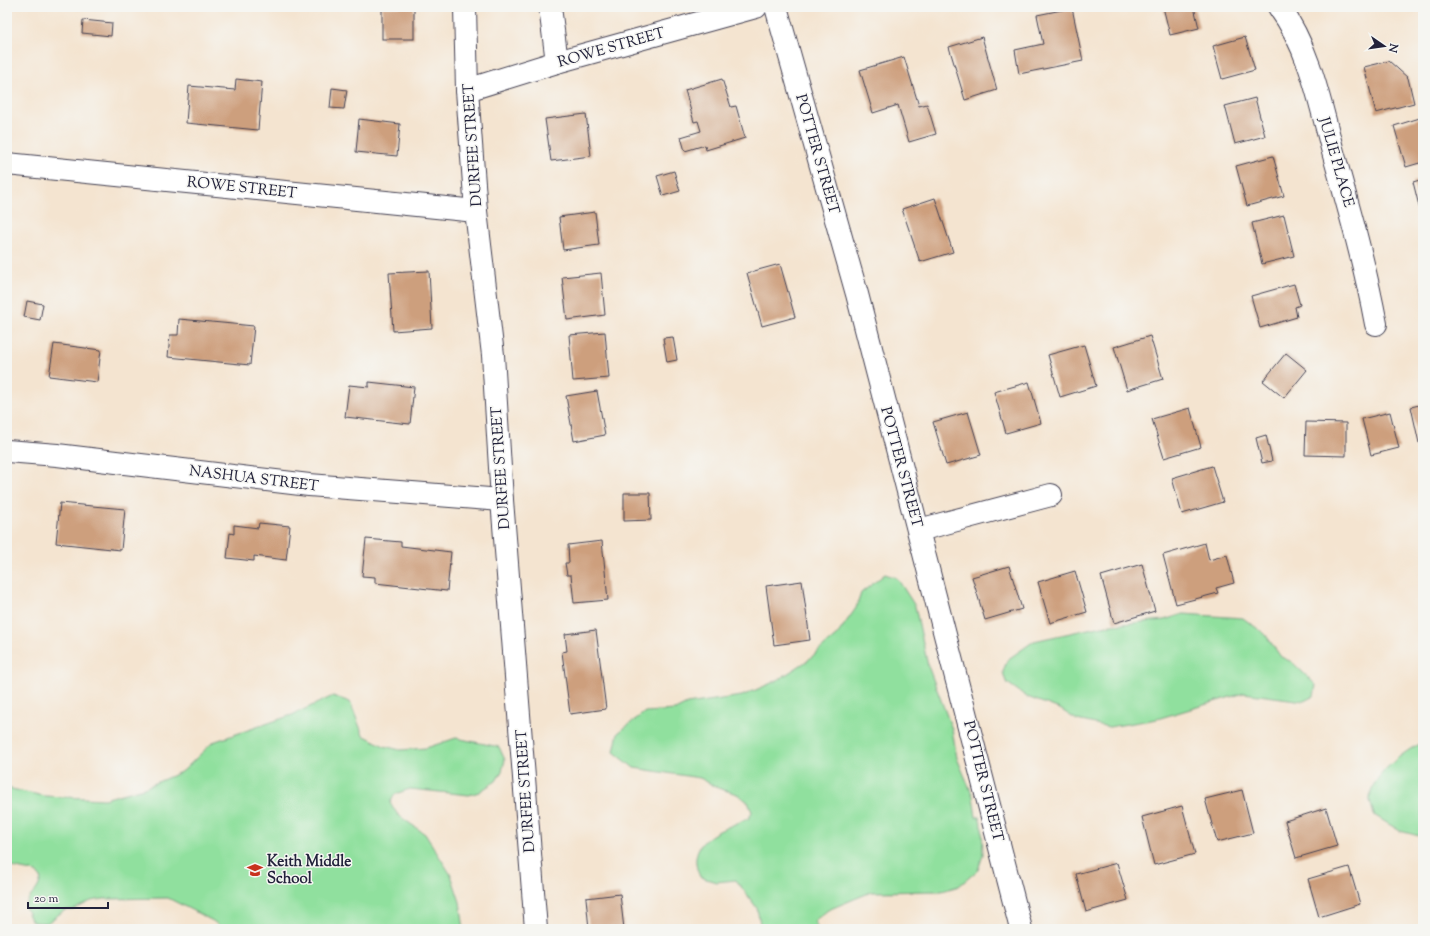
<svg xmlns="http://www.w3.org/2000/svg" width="1430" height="936" viewBox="0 0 1430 936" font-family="'Sorts Mill Goudy',serif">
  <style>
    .green { fill: #90e09e; stroke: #59816c }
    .building { fill: #cd9f7d }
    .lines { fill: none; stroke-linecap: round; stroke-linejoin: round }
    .minor-casing { stroke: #423f51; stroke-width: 24 }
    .major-casing { stroke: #423f51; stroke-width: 24 }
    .minor { stroke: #fff; stroke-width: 22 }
    .major { stroke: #fff; stroke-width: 22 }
    .labels { text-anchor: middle; stroke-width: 3; stroke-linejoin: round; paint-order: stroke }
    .street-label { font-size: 15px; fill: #22223b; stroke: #f6f6f2 }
    .poi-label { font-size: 15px; font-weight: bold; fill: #22223b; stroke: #f6f6f2; text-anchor: start }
  </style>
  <rect width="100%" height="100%" fill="#f6f6f2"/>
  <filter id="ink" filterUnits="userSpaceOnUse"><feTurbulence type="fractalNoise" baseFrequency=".025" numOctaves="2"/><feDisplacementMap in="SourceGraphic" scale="8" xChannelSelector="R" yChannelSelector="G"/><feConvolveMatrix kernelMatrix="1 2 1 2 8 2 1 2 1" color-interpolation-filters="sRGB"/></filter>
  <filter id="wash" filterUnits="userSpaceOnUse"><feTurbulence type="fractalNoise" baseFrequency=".012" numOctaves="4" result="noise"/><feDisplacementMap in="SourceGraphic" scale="16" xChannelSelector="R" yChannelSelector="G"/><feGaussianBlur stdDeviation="0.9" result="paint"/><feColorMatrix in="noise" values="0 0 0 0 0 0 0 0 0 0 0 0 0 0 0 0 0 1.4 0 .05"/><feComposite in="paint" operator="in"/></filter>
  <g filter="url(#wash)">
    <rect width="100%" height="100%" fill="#f4e4d0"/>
    <!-- green -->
    <g class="green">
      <path d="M885 574 897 578 915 606 928 666 952 729 957 758 973 796 976 817H979L982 825 983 855 978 870 959 886 942 891 871 892 828 910 814 921 818 929H761L757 908 736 880 716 882 700 877C683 839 723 830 749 818L752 812 748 802 737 794 718 788 700 778 634 768 614 752 618 733 645 712 675 710 687 704 742 696 776 681 807 661 837 635 856 608 861 593Z"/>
      <path d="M1183 614 1243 618 1265 634 1281 657 1292 662 1316 685 1314 696 1304 701 1244 693 1157 719 1109 727 1077 720 1060 709 1027 697 1006 682 1003 672 1007 660 1034 641 1102 626 1164 620Z"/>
      <path d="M333 696 350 702 363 735 384 746 400 750 426 748 456 738 499 747 505 760 502 771 496 781 479 792 469 795 410 789 395 794 390 803 398 815 425 834 451 875 460 902 464 929H223L213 921 168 898 104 899 91 901 73 910H65L47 923 32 922 25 907C30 892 38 894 41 878L36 872 7 866V788L44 796 104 799 144 788 183 771 213 742 292 715Z"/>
      <path d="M1423 742V837L1400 831 1374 815C1373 811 1371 805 1370 800 1370 776 1404 751 1423 742Z"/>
    </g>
    <g id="blocks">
      <!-- building -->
      <g class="building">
        <rect x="382" y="7" width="32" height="32"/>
        <path d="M1163 7H1194L1199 28 1170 35Z"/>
        <path d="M1072 8 1083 61 1019 74 1015 50 1043 44 1037 15Z"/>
        <path d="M83 20 112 23 111 36 82 33Z"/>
        <path d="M982 37 997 90 965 100 949 47Z"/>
        <path d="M1245 37 1255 70 1222 79 1213 46Z"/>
        <path d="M904 57 919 106 927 104 936 134 909 142 898 105 873 113 860 70Z"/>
        <path d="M1389 61 1408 78 1414 103 1376 113 1364 67Z"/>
        <path d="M236 79 262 82 258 130 186 123 189 86 235 90Z"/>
        <path d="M722 79 731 107 736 106 745 138 706 150 705 145 685 151 681 137 701 131 698 121 694 122 685 90Z"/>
        <path d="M332 88 347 90 344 109 330 108Z"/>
        <path d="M1255 98 1265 136 1235 144 1225 106Z"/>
        <path d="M586 114 591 156 551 161 545 119Z"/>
        <path d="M1423 117V162L1406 167 1394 126Z"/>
        <path d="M359 119 400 124 397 156 356 152Z"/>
        <path d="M1273 156 1284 196 1247 206 1236 166Z"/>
        <path d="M674 171 680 191 663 196 657 176Z"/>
        <path d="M1423 179V218H1422L1413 182Z"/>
        <path d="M935 198 953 252 920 262 902 209Z"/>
        <path d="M595 212 599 245 563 250 559 217Z"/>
        <path d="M1284 215 1294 256 1262 264 1252 223Z"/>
        <path d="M780 264 795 317 762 326 747 273Z"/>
        <path d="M429 271 432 328 393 331 389 273Z"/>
        <path d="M601 273 605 315 567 320 562 277Z"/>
        <path d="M1294 284 1300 305 1295 307 1297 317 1260 328 1251 296Z"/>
        <path d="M27 301 43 304 40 320 24 317Z"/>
        <path d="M179 319 254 326 250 365 168 357 170 335H178Z"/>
        <path d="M605 332 609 378 573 381 569 335Z"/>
        <path d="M1150 336 1163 379 1127 390 1114 347Z"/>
        <path d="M673 337 677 360 667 362 663 338Z"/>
        <path d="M54 344 101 350 97 382 49 376Z"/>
        <path d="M1084 345 1096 386 1060 397 1048 355Z"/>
        <path d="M1286 353 1307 370 1284 398 1263 381Z"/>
        <path d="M369 382 414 387 410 424 345 417 349 385 369 387Z"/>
        <path d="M1029 382 1041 423 1006 433 994 392Z"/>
        <path d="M597 391 605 435 574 441 566 396Z"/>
        <path d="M1423 404V442L1419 443 1411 407Z"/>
        <path d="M1190 408 1201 447 1164 458 1152 419Z"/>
        <path d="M968 412 981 455 946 465 933 422Z"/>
        <path d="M1390 412 1399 448 1371 455 1362 419Z"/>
        <path d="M1306 422 1346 423V456L1305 455Z"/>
        <path d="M1266 435 1272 461 1262 463 1256 438Z"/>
        <path d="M1212 466 1223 502 1182 514 1172 478Z"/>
        <path d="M624 493H650L651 520 624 521Z"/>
        <path d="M60 503 125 509 121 550 56 543Z"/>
        <path d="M259 523 290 526 286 560 254 556V561L227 558 230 533 234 534V525L258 528Z"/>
        <path d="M366 539 401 542V546L451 552 447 591 375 583V577L362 576Z"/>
        <path d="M602 541 608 600 574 603 571 575H567L565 563H569L568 545Z"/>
        <path d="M1205 543 1209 560 1227 555 1234 583 1216 588 1218 593 1176 604 1163 555Z"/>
        <path d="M1142 564 1155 611 1114 623 1101 576Z"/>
        <path d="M1009 566 1022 609 985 620 972 577Z"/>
        <path d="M1075 571 1087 612 1050 623 1038 582Z"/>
        <path d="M802 581 810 640 774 645 766 586Z"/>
        <path d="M596 630 606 709 570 714 562 652 567 651 565 634Z"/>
        <path d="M1242 790 1253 833 1217 842 1205 799Z"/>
        <path d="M1182 806 1195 854 1154 865 1142 817Z"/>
        <path d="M1326 808 1337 846 1296 858 1285 821Z"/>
        <path d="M1117 863 1128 900 1086 912 1076 874Z"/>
        <path d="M1349 867 1360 904 1319 917 1308 879Z"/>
        <path d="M620 894 624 929H589L586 898Z"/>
      </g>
    </g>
  </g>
  <g filter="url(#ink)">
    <use href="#blocks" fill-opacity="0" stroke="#423f51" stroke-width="1"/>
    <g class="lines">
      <defs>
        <g id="minor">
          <path d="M465 7 467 90 476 211 493 355 502 500 536 929"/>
          <path d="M550 7 557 62"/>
          <path d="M1279 7C1310 49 1320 103 1333 152 1349 209 1365 265 1376 324"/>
          <path d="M467 90 557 62 756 7"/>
          <path d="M7 164 476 211"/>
          <path d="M7 451 57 455 309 485 502 500"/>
          <path d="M919 530 1051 495"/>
        </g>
        <path id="major" d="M776 7 857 294 1021 929"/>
      </defs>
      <!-- minor casing -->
      <use href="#minor" class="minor-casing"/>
      <!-- major casing -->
      <use href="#major" class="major-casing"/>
      <!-- minor -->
      <use href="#minor" class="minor"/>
      <!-- major -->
      <use href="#major" class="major"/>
    </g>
  </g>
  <!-- icons -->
  <defs>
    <symbol id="school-bare" viewBox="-9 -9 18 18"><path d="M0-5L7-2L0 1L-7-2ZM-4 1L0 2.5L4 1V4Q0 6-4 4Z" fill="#c8321e" stroke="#f6f6f2" stroke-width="2.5" paint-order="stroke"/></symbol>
  </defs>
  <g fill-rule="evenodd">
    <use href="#school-bare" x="244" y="859" width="22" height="22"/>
  </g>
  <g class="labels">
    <!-- street labels -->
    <g class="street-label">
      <text transform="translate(611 47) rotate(-16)" y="5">ROWE STREET</text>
      <text transform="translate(472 145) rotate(-94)" y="5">DURFEE STREET</text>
      <text transform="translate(818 154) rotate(74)" y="5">POTTER STREET</text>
      <text transform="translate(1337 162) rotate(74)" y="5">JULIE PLACE</text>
      <text transform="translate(242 187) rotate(6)" y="5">ROWE STREET</text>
      <text transform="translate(902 467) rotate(75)" y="5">POTTER STREET</text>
      <text transform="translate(500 468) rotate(-94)" y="5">DURFEE STREET</text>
      <text transform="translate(254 478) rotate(7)" y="5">NASHUA STREET</text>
      <text transform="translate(984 781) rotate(76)" y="5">POTTER STREET</text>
      <text transform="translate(525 791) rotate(-94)" y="5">DURFEE STREET</text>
    </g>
    <!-- poi labels -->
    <g class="poi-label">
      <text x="267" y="866">Keith Middle<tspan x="267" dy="17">School</tspan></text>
    </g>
  </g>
  <!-- margin -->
  <rect width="1430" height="936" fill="none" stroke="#f6f6f2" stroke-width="24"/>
  <!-- north arrow -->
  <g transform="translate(1384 46) rotate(103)" stroke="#f6f6f2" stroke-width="3" paint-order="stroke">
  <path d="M0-3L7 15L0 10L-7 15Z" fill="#22223b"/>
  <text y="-6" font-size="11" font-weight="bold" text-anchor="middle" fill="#22223b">N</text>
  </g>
  <!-- scale -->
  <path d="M28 902v6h80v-6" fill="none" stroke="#22223b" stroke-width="2"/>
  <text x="34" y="902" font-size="12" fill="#22223b" stroke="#f6f6f2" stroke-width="3" paint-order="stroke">20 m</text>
</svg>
